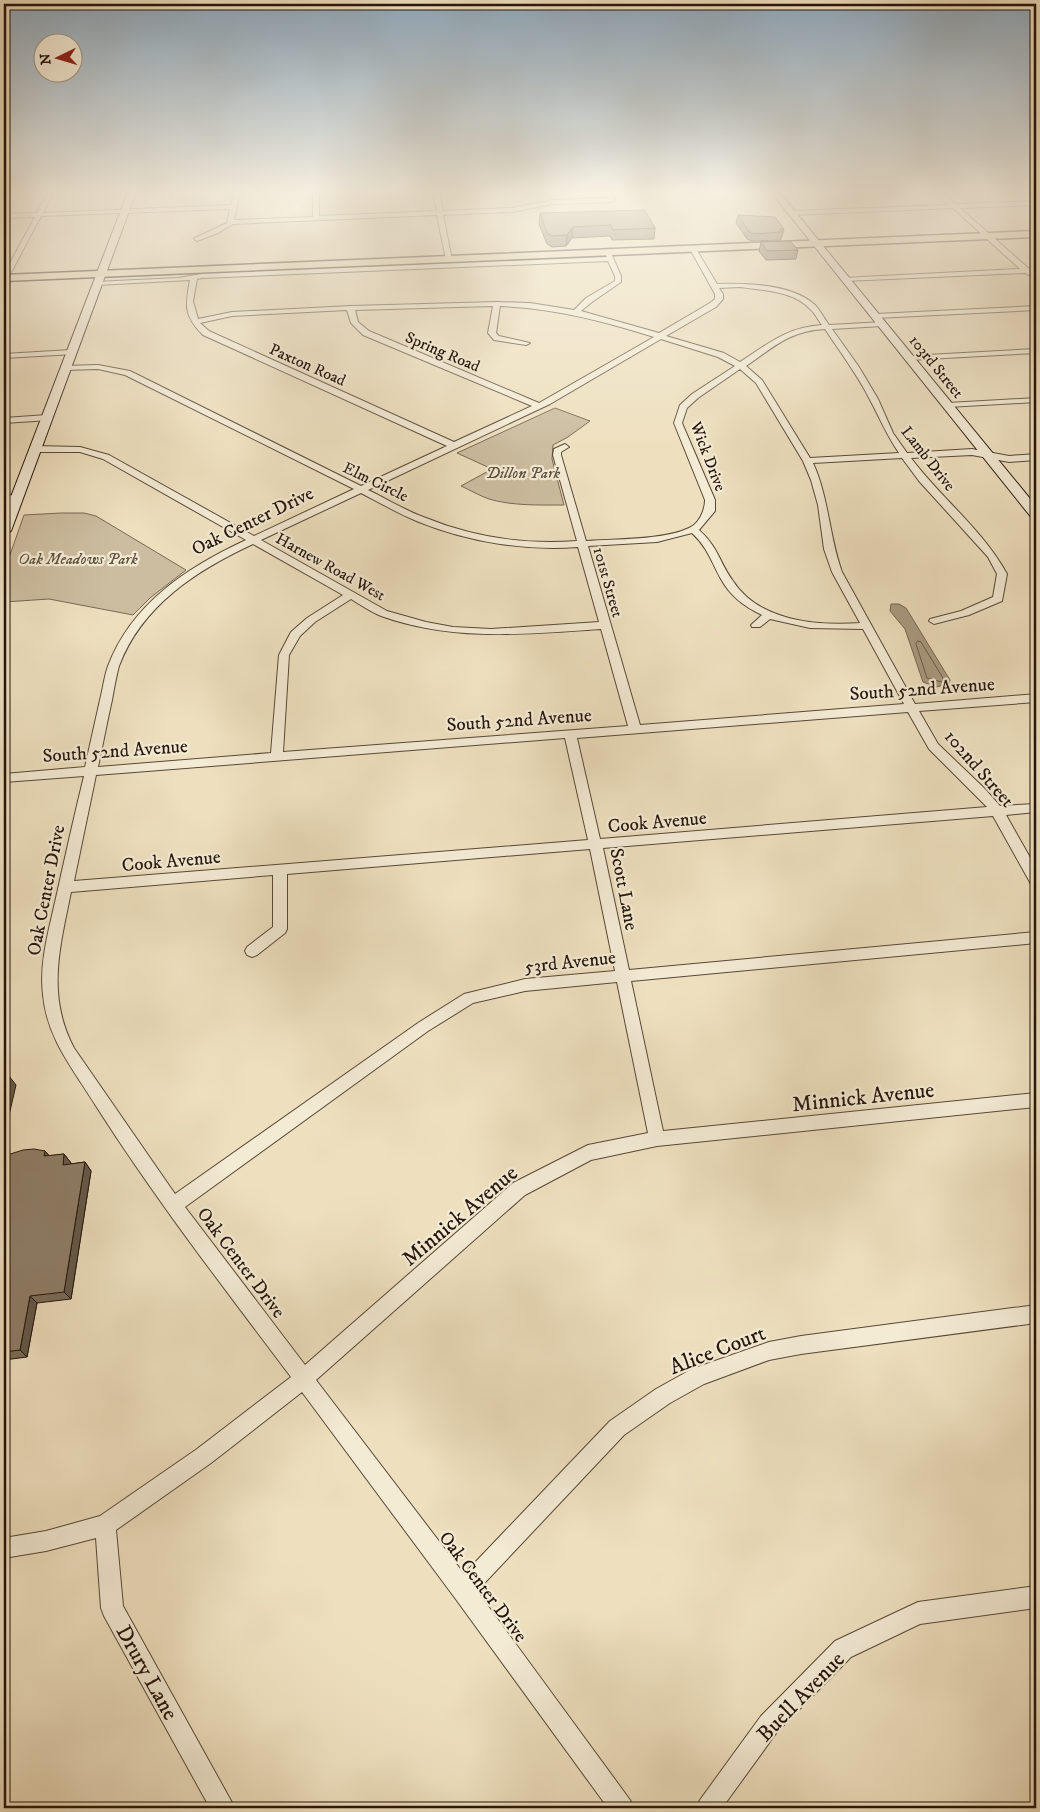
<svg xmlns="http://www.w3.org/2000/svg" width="1040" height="1812" viewBox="0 0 1040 1812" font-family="'IM FELL DW Pica',serif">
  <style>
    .green { fill: #ccbda0; stroke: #786956 }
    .water { fill: #aa9b82; stroke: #756552 }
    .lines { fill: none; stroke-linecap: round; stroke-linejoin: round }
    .shore { stroke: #685846; stroke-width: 1 }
    .street-casing { stroke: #574838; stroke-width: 2 }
    .secondary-casing { stroke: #25150b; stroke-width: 2 }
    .primary-casing { stroke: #25150b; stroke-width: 3 }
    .street { fill: #f4ebd5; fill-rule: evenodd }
    .secondary { fill: #f4ebd5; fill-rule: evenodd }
    .primary { fill: #eee0bf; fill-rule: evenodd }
    .wall { fill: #7a6d5a; stroke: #25150b }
    .shaded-wall { fill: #63594a; stroke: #25150b }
    .building { fill: #8e7f69; stroke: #25150b }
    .labels { text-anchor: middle; stroke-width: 4.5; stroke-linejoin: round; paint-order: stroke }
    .far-street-label { font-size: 16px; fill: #25150b; stroke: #f4ebd5 }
    .far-park-label { font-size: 16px; font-style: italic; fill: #5f503f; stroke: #f4ebd5 }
    .street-label { font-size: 19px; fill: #25150b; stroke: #f4ebd5 }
    .near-street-label { font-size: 22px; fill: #25150b; stroke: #f4ebd5 }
  </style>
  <rect width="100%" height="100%" fill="#eee0bf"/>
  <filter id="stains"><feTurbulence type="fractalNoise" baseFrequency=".004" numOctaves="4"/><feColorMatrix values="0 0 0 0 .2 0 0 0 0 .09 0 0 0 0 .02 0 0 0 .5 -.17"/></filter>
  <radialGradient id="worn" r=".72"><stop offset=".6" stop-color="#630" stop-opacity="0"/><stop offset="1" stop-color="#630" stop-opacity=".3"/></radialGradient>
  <!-- green -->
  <g class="green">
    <path d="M555 408 590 421 568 437 553 445 552 459 564 505C539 505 513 506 489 499 480 496 470 490 461 486L492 469 457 453Z"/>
    <path d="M61 513H84L96 516 186 570 150 598 133 615 49 599 4 602V572L24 515Z"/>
  </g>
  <!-- water -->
  <path class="water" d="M891 604H899L906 608 950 680 949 684 936 687 923 682 905 629 890 611Z"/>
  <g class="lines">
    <!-- shore -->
    <path class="shore" d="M918 641 921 642 943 678 942 682 927 678 916 644Z"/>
    <defs>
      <g id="street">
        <path d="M48 192H54L43 213 231 205 234 192H240L234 220 313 217V192H319V216L437 211 433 192H439L443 211 512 208 553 200 608 198 605 192H611L615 200 612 202 553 204 512 212 443 215 452 260 449 262 446 260 437 215 233 224 218 233 197 241 194 239 195 238 227 223 230 209 41 216 7 280 4 282V274L35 217 4 218V214L37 213Z"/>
        <path d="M935 192H942L956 204 1036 201V205L960 208 1028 268H1036V272L1029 275 1025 273 845 281 842 279 843 278 1020 269 953 208 792 215 789 213 792 211 949 205Z"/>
        <path d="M693 247 696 249 717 284C745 283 793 284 815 305 820 310 824 318 829 325L885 322 886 324 882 326 832 329 859 367 878 399 893 433 907 453 972 449 1009 456 1036 454V460L1009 462 972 455 911 458C941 498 983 530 1007 574L1002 601 969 615 934 624 929 621 930 619 961 611 993 597 997 574 988 557 919 481 902 458 813 463C829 498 829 536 842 572L915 704 1036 694V702L919 711 938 744 984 788 1000 806 1036 804V812L1006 815 1036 868V885L1031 884 993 816 603 848 629 970 1036 932V943L631 981 663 1131 1036 1093V1107L657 1146 591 1160 525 1195 316 1380 464 1574 610 1421 656 1389 692 1369 769 1342 801 1336 1036 1305V1323L801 1354 769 1360 704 1384 670 1403 624 1435 477 1591 630 1800 634 1808H608L455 1598 302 1392 211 1463 116 1530 123 1606 235 1808H210L104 1616 101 1608 96 1538 46 1551 4 1558V1538L46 1531 100 1516 197 1449 291 1377C224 1288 156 1200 96 1106 74 1070 47 1039 43 995 39 962 49 930 56 898 65 857 74 817 84 776L4 782V774L85 767C90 745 95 722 100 700 103 689 104 677 108 666 132 603 188 567 246 540L103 459 80 452H34L30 449 34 446 80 447 109 455 254 536 354 489 125 375 98 369 65 370H62V366L98 365 130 371 361 486 447 446 203 335C184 316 185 306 190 280L97 285 94 283 95 282 178 278 202 274 607 257 605 253 608 251 611 253 621 276V282L592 302 581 311 659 333 710 303 715 299V294L690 249ZM608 261 615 276V281L586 298 574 310 530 303 497 302 351 306 232 312 198 319 193 301 197 279 202 278ZM740 287C762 290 794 291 810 309 815 313 818 320 822 325 787 327 768 344 740 362L724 353 666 336 716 307 723 299V294L719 288ZM493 306 488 333 494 340 526 345 530 343 499 336 496 333 500 306C554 308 603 321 654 337L539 403 369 331 358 322 355 310ZM347 310 351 323 363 335 532 406 454 442 209 331 200 323 232 316ZM825 329C840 352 857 374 869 398 880 418 886 434 899 453L810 458 762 380 746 366C774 347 789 331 825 329ZM661 339 718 357 735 366 692 394 680 405 674 423 705 500C705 510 699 524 689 528 665 540 614 539 586 541L561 455V452L569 447 565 444 554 449 553 455 577 541C526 545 473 537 426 518 406 511 387 499 368 490L550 404ZM740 369 756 383 803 461 811 480 818 505 824 549 832 572 860 623C816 626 759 621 733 581 719 562 719 548 699 530L715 511V500L682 423 687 408 698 398ZM361 493C380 503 399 514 419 522 469 542 525 551 578 547L599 622 491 629 453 627 426 622 387 611 261 540ZM692 533C708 548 711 561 721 579 730 596 745 607 762 615L751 625 752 627H760L770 619 810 628 863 629 904 704 640 725 588 546 657 542ZM253 544 343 595 307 618 291 632 279 655 271 753 98 767C103 744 107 722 112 700 114 689 116 677 119 666 142 605 197 570 253 544ZM351 599C361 605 371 612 381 616 454 642 526 634 601 629L628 726 283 752 289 655 300 636 315 622ZM908 712 929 749 987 807 600 839 577 738ZM565 738 588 840 74 881 96 775ZM590 849 615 971 525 979 464 994 418 1023 175 1194 74 1048C46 995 60 947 71 892L273 875V927L247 947 245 951 247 955 252 957 257 955 285 933 287 929V874ZM617 982 648 1133 588 1145 513 1183 305 1365 185 1207 428 1031 473 1003 525 991Z"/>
        <path d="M1036 306V310L876 318 872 316 876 314Z"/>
        <path d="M1036 349V353L909 360 905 358 909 356Z"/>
        <path d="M71 350H74V354L4 358V354Z"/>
        <path d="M1036 398V402L948 407 944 405 948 403Z"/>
        <path d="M47 415 51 418 50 420 4 423V418Z"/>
        <path d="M16 495 19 496V500L4 502V496Z"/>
        <path d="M1036 1586V1608L920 1624 851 1657 777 1732 722 1808H696L700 1800 761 1716 835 1641 918 1602Z"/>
      </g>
      <g id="secondary">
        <path d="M128 192H136L11 531 4 535V515Z"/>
        <path d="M771 192H779L1036 506V518L1031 517Z"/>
      </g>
      <path id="primary" d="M1036 231V237L4 281V275Z"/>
    </defs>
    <!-- street casing -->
    <use href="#street" class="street-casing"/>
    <!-- secondary casing -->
    <use href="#secondary" class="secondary-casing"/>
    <!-- primary casing -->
    <use href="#primary" class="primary-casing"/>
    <!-- street -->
    <use href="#street" class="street"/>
    <!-- secondary -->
    <use href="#secondary" class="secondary"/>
    <!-- primary -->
    <use href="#primary" class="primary"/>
  </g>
  <!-- wall -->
  <g class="wall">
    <path d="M540 213 655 228 654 239 612 240 610 236 572 238 566 246 552 247 547 244 539 224Z"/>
    <path d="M738 215 784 229 782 237H781V240L752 241 747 239 736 223Z"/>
    <path d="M761 242 798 250 796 259 766 260 759 251Z"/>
    <path d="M45 1151 49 1156 64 1154 71 1163V1164L85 1162 91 1171 71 1299 37 1303 27 1357 4 1360V1156Z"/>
  </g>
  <!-- shaded-wall -->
  <g class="shaded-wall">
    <path d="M573 227 572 238 566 246 567 235Z"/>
    <path d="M5 429 9 439 4 450V432Z"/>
    <path d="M9 1076 16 1085 4 1137V1099Z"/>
    <path d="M45 1151 52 1159 44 1156Z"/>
    <path d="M64 1154 71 1163 69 1173 63 1165Z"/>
    <path d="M85 1162 91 1171 71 1299 64 1292Z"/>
    <path d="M30 1296 37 1303 27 1357 20 1350Z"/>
  </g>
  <!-- building -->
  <g class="building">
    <path d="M645 210 655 228 613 230 611 225 573 227 567 235 552 236 547 233 540 213Z"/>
    <path d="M738 215 775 217 784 229H780L782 232 754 234 749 232Z"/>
    <path d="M790 241 798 250 767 251 761 242Z"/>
    <path d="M4 1076H9L4 1099Z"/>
    <path d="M34 1149 45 1151 44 1156 64 1154 63 1165 85 1162 64 1292 30 1296 20 1350 4 1352V1156L23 1150Z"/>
  </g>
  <!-- sky -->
  <linearGradient id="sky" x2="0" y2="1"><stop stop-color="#8faabf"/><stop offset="0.43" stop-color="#f7f1e2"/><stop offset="1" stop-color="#f7f1e2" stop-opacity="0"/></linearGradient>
  <rect width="1040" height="446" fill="url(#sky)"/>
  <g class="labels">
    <!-- far-street labels -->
    <g class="far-street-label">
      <text transform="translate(443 351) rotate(23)" y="6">Spring Road</text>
      <text transform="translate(308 364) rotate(24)" y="6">Paxton Road</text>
      <text transform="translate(937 366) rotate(51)" y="6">103rd Street</text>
      <text transform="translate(709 456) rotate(69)" y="6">Wick Drive</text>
      <text transform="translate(929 458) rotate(52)" y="6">Lamb Drive</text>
      <text transform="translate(376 481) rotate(26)" y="6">Elm Circle</text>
      <text transform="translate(331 566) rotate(29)" y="6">Harnew Road West</text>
      <text transform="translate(609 582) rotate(74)" y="6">101st Street</text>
    </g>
    <!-- far-park labels -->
    <g class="far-park-label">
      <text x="523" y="478">Dillon Park</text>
      <text x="78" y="564">Oak Meadows Park</text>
    </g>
    <!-- street labels -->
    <g class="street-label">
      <text transform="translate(252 520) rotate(-26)" y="7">Oak Center Drive</text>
      <text transform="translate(922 688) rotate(-4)" y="7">South 52nd Avenue</text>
      <text transform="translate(519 719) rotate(-4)" y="7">South 52nd Avenue</text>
      <text transform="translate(115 750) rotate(-4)" y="7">South 52nd Avenue</text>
      <text transform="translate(980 768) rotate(49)" y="7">102nd Street</text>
      <text transform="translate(657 821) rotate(-5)" y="7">Cook Avenue</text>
      <text transform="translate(171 860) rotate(-5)" y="7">Cook Avenue</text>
      <text transform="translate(625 889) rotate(79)" y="7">Scott Lane</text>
      <text transform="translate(45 890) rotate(-79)" y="7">Oak Center Drive</text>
      <text transform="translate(570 961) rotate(-6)" y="7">53rd Avenue</text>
      <text transform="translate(242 1262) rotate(53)" y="7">Oak Center Drive</text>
      <text transform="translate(484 1586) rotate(53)" y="7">Oak Center Drive</text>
    </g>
    <!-- near-street labels -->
    <g class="near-street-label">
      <text transform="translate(863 1096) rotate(-6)" y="8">Minnick Avenue</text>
      <text transform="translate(459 1215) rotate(-40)" y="8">Minnick Avenue</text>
      <text transform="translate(717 1349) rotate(-21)" y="8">Alice Court</text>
      <text transform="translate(148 1672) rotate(61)" y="8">Drury Lane</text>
      <text transform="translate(800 1696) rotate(-46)" y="8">Buell Avenue</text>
    </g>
  </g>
  <!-- margin -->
  <rect width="1040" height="1812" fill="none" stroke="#eee0bf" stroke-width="20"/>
  <rect x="5" y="5" width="1030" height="1802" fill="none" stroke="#25150b" stroke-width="2.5"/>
  <rect x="10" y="10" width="1020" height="1792" fill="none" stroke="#25150b"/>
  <!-- north arrow -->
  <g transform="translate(58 58) rotate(265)"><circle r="24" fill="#f4ebd5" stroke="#a19584"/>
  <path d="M0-4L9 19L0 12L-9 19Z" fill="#8f2418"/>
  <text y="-8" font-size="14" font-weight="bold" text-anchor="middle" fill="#25150b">N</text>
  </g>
  <rect width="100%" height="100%" filter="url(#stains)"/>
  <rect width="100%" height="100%" fill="url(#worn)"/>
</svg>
